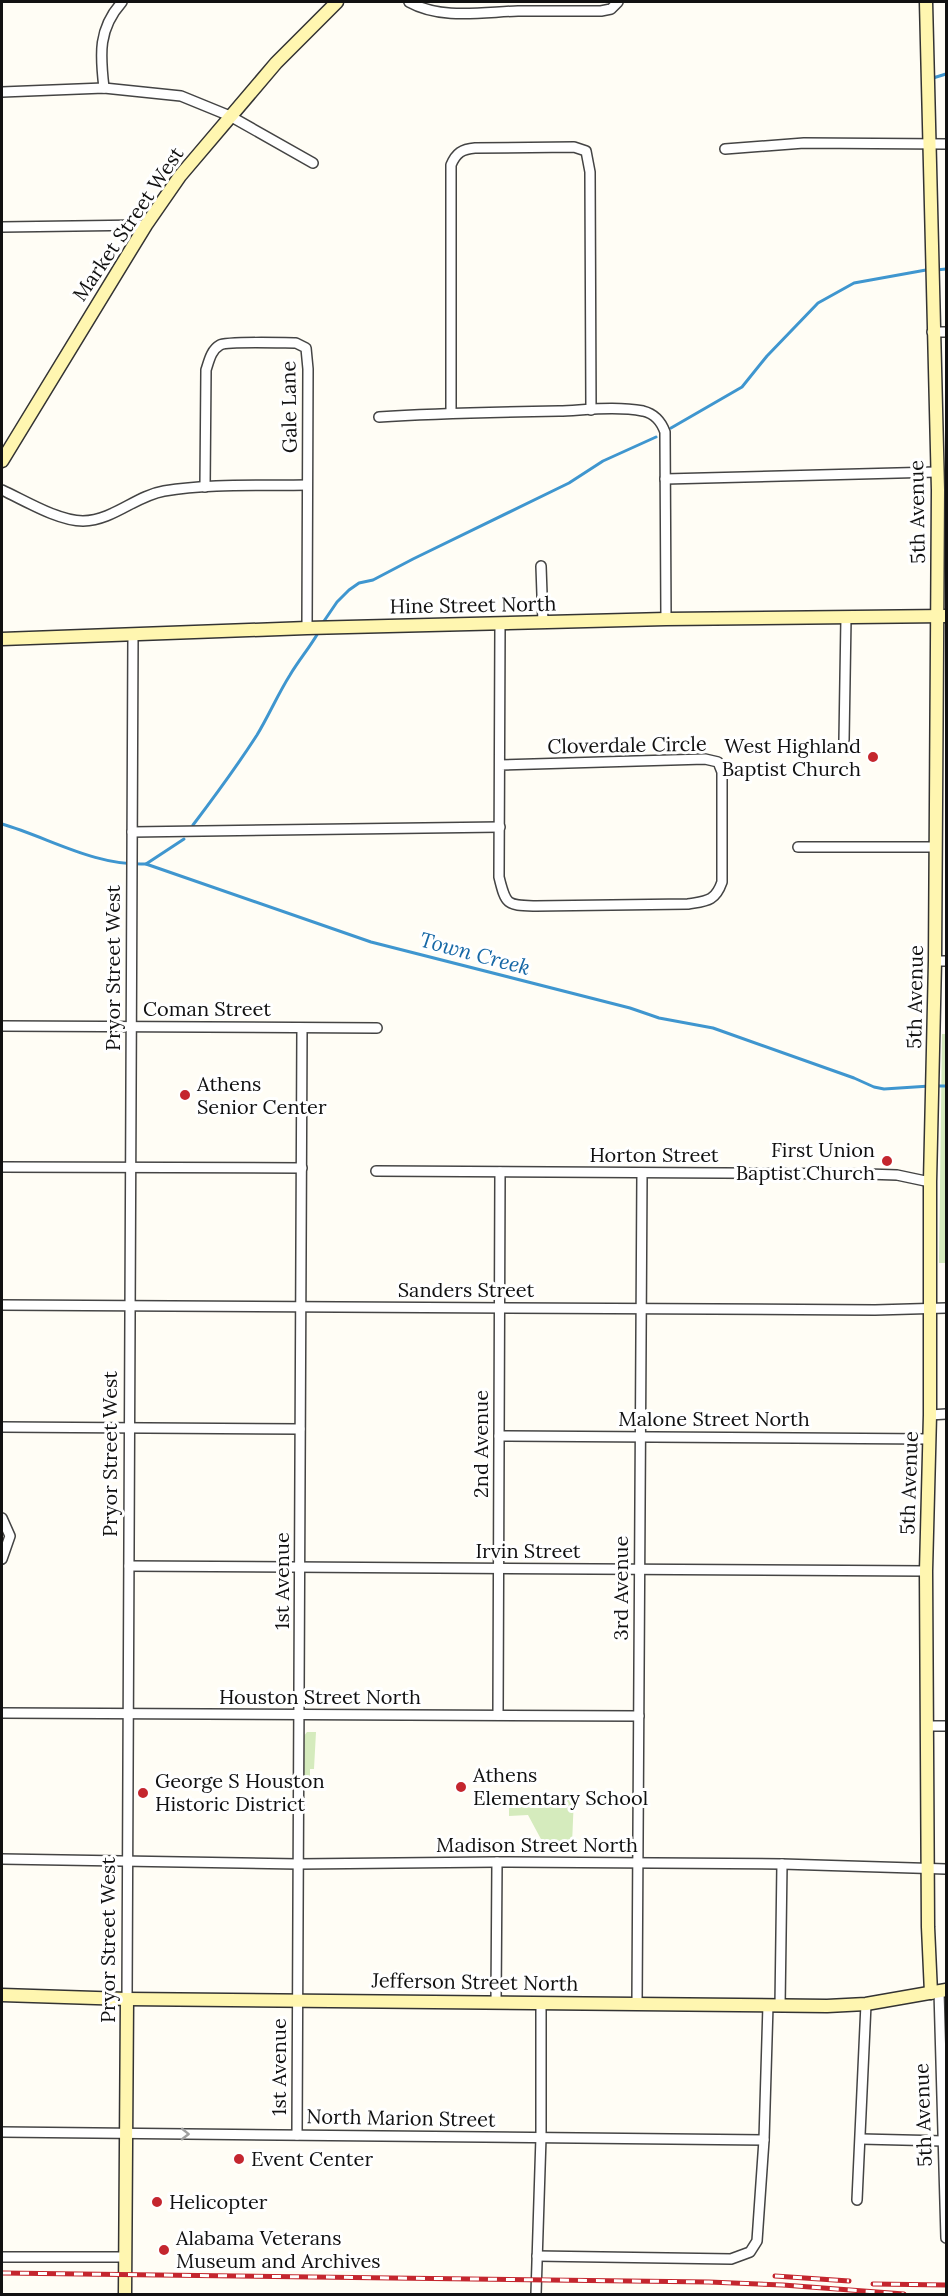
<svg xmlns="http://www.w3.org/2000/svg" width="948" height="2296" viewBox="0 0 948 2296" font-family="Lora,serif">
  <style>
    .green { fill: #d5ebbd }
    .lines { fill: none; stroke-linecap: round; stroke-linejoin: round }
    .stream { stroke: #3f96cf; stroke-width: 3 }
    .street-casing { stroke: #444; stroke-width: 12 }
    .secondary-casing { stroke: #333; stroke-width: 15 }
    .street { stroke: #fff; stroke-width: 9 }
    .secondary { stroke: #fff6b0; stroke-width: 12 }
    .rail-casing { stroke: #c4262e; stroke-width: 5 }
    .rail { stroke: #fff; stroke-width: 3; stroke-dasharray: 9; stroke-linecap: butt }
    .oneway { stroke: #a0a0a0 }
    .poi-dot { fill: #c4262e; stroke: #fff; stroke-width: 2 }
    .labels { text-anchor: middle; stroke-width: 6; stroke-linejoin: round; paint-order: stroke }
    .street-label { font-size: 20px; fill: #111; stroke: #fff }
    .poi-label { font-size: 20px; fill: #111; stroke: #fff; text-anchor: start }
    .water-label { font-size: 21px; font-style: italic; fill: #1768a6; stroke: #fff }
  </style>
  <rect width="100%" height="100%" fill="#fffdf5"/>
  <!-- green -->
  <g class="green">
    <path d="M942 1034H946V1263H939Z"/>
    <path d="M307 1732H316L314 1769H310V1780H304L303 1737Z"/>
    <path d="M552 1796 574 1797 572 1844 542 1841 528 1815 509 1816V1801L543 1804Z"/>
  </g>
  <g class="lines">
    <!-- stream -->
    <g class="stream">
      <path d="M933 80V78L946 74"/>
      <path d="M936 270 946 269"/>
      <path d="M671 428 742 387 767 356 818 303 854 283 926 270"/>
      <path d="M322 624 337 602 349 590 359 583 373 580 413 559 569 483 603 461 656 437"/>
      <path d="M2 824C50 838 94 866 146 864L371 942 630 1008 659 1018 713 1028 854 1078 874 1087 884 1089 930 1086"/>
      <path d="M193 825C215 796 237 766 257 735 269 715 278 694 290 675 299 660 310 647 318 633"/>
      <path d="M146 864 184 839"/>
      <path d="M936 1086H946"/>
    </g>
    <defs>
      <g id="street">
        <path d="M409 2C441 20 483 12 518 11 546 11 573 11 601 11L611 9 618 2"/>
        <path d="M104 88C100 54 98 29 122 2"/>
        <path d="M2 92 104 88 181 96 230 116 313 163"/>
        <path d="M725 149 804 143 946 144"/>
        <path d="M2 227 146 225"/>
        <path d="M932 332H946"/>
        <path d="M451 413V165C456 153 462 149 475 148L574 147 586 151 590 172 591 410"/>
        <path d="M379 417C439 413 499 412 559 411 586 410 616 406 643 411 655 414 661 421 665 432L666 619"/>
        <path d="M665 479 936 472"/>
        <path d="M205 487 206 370C209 361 211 350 220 345 227 341 284 343 296 343L306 348 308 369 307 628"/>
        <path d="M2 490C24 500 58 521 83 521 114 520 135 496 164 491 211 483 260 486 307 485"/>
        <path d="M541 566 543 623"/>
        <path d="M500 624 499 877C506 906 507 905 536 906L688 904C706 901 715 902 722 882V772L718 762 705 759 500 765"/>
        <path d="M844 740 846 618"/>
        <path d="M132 832 500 827"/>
        <path d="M798 847H935"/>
        <path d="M935 961H946"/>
        <path d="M2 1026 377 1028"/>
        <path d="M2 1167 302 1168"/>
        <path d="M376 1171 867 1174 897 1175 930 1182"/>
        <path d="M2 1305 875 1310 946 1308"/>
        <path d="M930 1415 946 1414"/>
        <path d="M2 1427 300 1429"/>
        <path d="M499 1436 929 1439"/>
        <path d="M2 1518 10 1536 2 1559"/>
        <path d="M129 1566 926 1571"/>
        <path d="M2 1713 639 1716"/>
        <path d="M498 1715 500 1172"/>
        <path d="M928 1726H946"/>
        <path d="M2 1859 298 1864 497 1862 782 1864 946 1869"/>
        <path d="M939 1991 946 2238"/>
        <path d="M127 1999 133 634"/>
        <path d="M496 2002 497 1862"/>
        <path d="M637 2003 642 1173"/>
        <path d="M780 2006 782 1864"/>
        <path d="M2 2132 764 2140"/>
        <path d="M297 2135 302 1028"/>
        <path d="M861 2139 944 2141"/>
        <path d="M857 2200 866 2004"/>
        <path d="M537 2256 731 2259 750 2252 757 2241 764 2140 768 2005"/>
        <path d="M2 2257H125"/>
        <path d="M536 2294 541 2137V2003"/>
      </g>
      <g id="secondary">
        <path d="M926 2 938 490 935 961 930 1182V1415L926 1571 928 1927 931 1993"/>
        <path d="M2 461 146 225 180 176 276 63 337 2"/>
        <path d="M2 639 307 628 666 619 946 616"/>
        <path d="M2 1995 127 1999 827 2006 866 2004 946 1990"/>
        <path d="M125 2294 127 1999"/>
      </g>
    </defs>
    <!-- street casing -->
    <use href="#street" class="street-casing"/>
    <!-- secondary casing -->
    <use href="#secondary" class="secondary-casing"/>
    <!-- street -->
    <use href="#street" class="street"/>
    <!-- secondary -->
    <use href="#secondary" class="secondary"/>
    <defs>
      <g id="rail">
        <path d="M2 2273 709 2282 783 2285 904 2294"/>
        <path d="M775 2276 849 2281"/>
        <path d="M873 2284 946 2285"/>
      </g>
    </defs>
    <!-- rail casing -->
    <use href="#rail" class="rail-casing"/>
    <!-- rail -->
    <use href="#rail" class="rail"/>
  </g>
  <!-- one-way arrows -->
  <defs><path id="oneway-chevron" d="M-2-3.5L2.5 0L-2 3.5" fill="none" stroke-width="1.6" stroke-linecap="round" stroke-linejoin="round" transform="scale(1.5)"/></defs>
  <use class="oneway" href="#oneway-chevron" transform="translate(185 2134) rotate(1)"/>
  <!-- markers -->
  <g class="poi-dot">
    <circle cx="873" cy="757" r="6"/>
    <circle cx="185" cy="1095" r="6"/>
    <circle cx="887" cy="1161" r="6"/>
    <circle cx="461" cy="1787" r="6"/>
    <circle cx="143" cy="1793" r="6"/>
    <circle cx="239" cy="2159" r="6"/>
    <circle cx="157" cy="2202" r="6"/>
    <circle cx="164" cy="2250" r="6"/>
  </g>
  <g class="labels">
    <!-- street labels -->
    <g class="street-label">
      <text transform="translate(128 224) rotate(-56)" y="7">Market Street West</text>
      <text transform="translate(289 407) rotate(-91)" y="7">Gale Lane</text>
      <text transform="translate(917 512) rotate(-91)" y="7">5th Avenue</text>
      <text transform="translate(473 605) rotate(-1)" y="7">Hine Street North</text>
      <text transform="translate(627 745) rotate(-1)" y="7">Cloverdale Circle</text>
      <text transform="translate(113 968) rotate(-90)" y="7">Pryor Street West</text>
      <text transform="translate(915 997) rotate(-89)" y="7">5th Avenue</text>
      <text x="207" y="1016">Coman Street</text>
      <text x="654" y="1162">Horton Street</text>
      <text x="466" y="1297">Sanders Street</text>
      <text x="714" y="1426">Malone Street North</text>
      <text transform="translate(481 1444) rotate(-90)" y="7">2nd Avenue</text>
      <text transform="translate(110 1454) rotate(-90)" y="7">Pryor Street West</text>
      <text transform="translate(909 1483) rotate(-88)" y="7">5th Avenue</text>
      <text x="528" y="1558">Irvin Street</text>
      <text transform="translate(282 1581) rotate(-90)" y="7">1st Avenue</text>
      <text transform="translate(621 1588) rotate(-90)" y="7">3rd Avenue</text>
      <text x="320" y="1704">Houston Street North</text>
      <text x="537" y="1852">Madison Street North</text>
      <text transform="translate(108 1940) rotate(-90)" y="7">Pryor Street West</text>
      <text transform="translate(475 1982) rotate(1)" y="7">Jefferson Street North</text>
      <text transform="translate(279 2067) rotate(-90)" y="7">1st Avenue</text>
      <text transform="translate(923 2115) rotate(-92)" y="7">5th Avenue</text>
      <text transform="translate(401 2118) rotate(1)" y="7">North Marion Street</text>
    </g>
    <!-- poi labels -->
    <g class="poi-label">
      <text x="861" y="753" text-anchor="end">West Highland<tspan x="861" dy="23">Baptist Church</tspan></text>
      <text x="197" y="1091">Athens<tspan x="197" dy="23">Senior Center</tspan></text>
      <text x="875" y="1157" text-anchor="end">First Union<tspan x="875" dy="23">Baptist Church</tspan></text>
      <text x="473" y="1782">Athens<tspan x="473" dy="23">Elementary School</tspan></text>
      <text x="155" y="1788">George S Houston<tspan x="155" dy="23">Historic District</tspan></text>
      <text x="251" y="2166">Event Center</text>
      <text x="169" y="2209">Helicopter</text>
      <text x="176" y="2245">Alabama Veterans<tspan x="176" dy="23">Museum and Archives</tspan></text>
    </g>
    <!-- water labels -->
    <g class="water-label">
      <text transform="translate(475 954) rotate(15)" y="7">Town Creek</text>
    </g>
  </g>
  <!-- border -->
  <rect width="948" height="2296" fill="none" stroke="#111111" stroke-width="6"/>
</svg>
